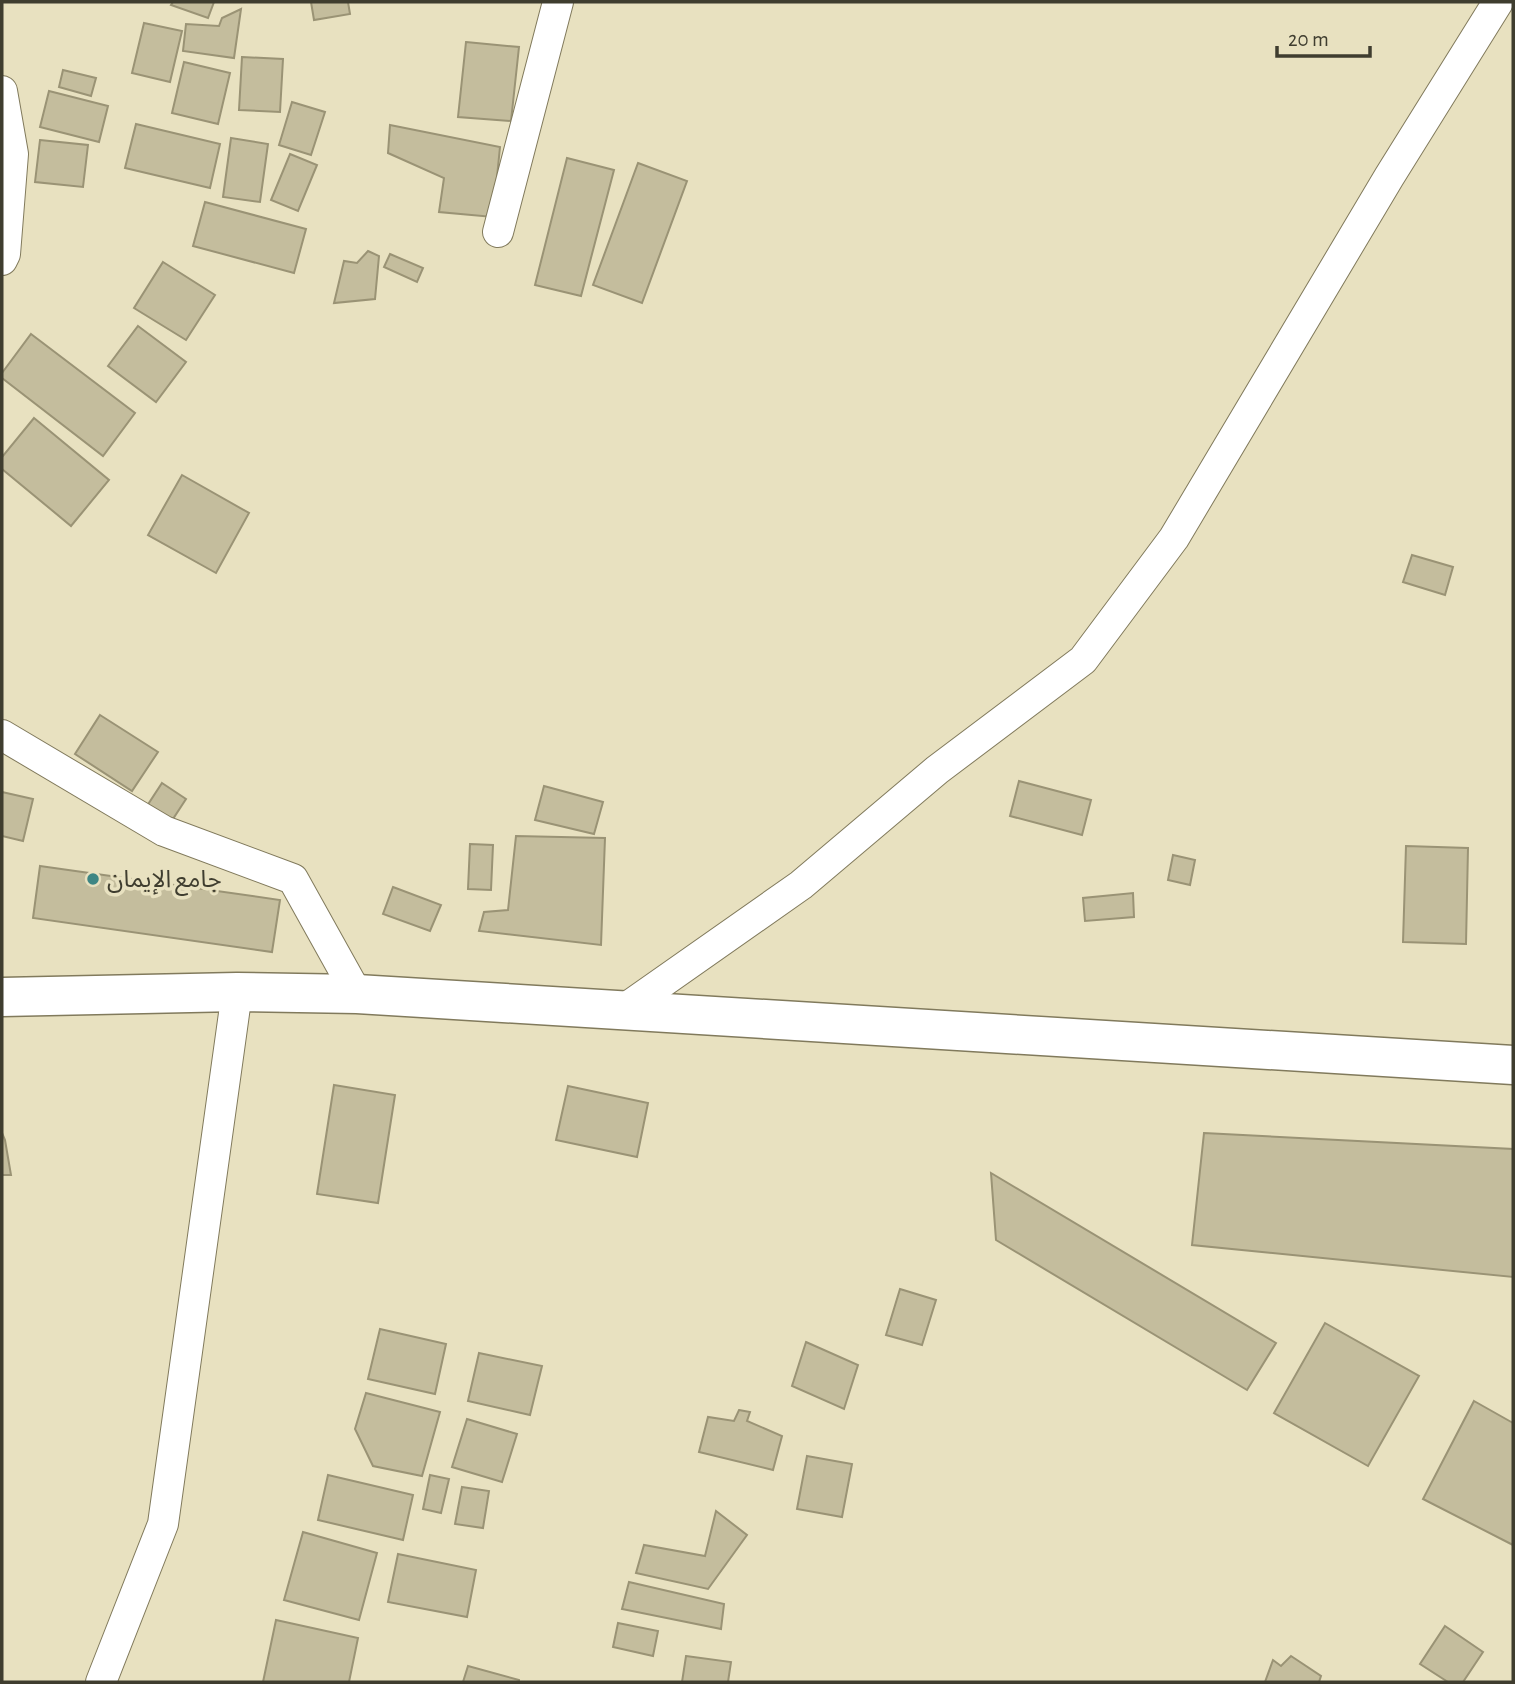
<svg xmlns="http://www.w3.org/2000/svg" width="1515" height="1684" viewBox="0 0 1515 1684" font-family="'Alegreya Sans','Noto Sans Arabic',sans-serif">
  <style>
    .building { fill: #c4bd9d; stroke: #9a9375; stroke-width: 2 }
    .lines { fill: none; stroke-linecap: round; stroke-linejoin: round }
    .street-casing { stroke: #817a5c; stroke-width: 32 }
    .secondary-casing { stroke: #817a5c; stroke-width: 41 }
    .street { stroke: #fff; stroke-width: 30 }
    .secondary { stroke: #fff; stroke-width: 38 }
    .poi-dot { fill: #3e8684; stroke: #e8e1c0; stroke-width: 2.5 }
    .labels { text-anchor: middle; stroke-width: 7; stroke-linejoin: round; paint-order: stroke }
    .poi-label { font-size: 24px; fill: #3f3d2f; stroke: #e8e1c0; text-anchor: start }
  </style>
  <rect width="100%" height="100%" fill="#e8e1c0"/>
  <!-- building -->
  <g class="building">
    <path d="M173 2H214L208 18 171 5Z"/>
    <path d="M311 2H348L350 14 314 20Z"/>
    <path d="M241 9 234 58 183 51 186 24 219 26 222 18Z"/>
    <path d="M144 23 182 31 170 82 132 73Z"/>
    <path d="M466 42 519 47 511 121 458 117Z"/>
    <path d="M242 57 283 59 280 112 239 110Z"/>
    <path d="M184 62 230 73 218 124 172 113Z"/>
    <path d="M63 70 96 78 91 96 59 87Z"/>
    <path d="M49 91 108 106 99 142 40 127Z"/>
    <path d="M292 102 325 112 311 155 279 145Z"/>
    <path d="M136 124 220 144 210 188 125 168Z"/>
    <path d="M390 125 500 147 493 217 439 212 444 178 388 153Z"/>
    <path d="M231 138 268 144 260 202 223 197Z"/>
    <path d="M40 140 88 145 83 187 35 182Z"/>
    <path d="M290 154 317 165 298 211 271 200Z"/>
    <path d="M567 158 614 170 581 296 535 285Z"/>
    <path d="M638 163 687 181 642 303 593 285Z"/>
    <path d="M205 202 306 229 294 273 193 246Z"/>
    <path d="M368 251 379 256 375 299 334 303 344 261 357 263Z"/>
    <path d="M390 254 423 268 417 282 384 267Z"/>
    <path d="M163 262 215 295 186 340 134 308Z"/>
    <path d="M138 326 186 362 156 402 108 366Z"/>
    <path d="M31 334 135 413 103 456 2 378V373Z"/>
    <path d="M34 418 109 480 71 526 2 469V457Z"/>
    <path d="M182 475 249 513 216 573 148 535Z"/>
    <path d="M1412 555 1453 567 1445 595 1403 582Z"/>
    <path d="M100 715 158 752 132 791 75 754Z"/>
    <path d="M1019 781 1091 800 1082 835 1010 816Z"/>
    <path d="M162 783 186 799 169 825 145 809Z"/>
    <path d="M544 786 603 802 594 834 535 820Z"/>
    <path d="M2 792 33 799 23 841 2 836Z"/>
    <path d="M516 836 605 838 601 945 479 931 484 912 508 910Z"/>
    <path d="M470 844 493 845 491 890 468 889Z"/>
    <path d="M1406 846 1468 848 1466 944 1403 942Z"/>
    <path d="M1173 855 1195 860 1190 885 1168 880Z"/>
    <path d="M40 866 280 900 272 952 33 918Z"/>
    <path d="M393 887 441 905 430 931 383 914Z"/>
    <path d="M1133 893 1134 917 1085 921 1083 898Z"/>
    <path d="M334 1085 395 1095 378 1203 317 1194Z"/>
    <path d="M568 1086 648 1103 637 1157 556 1140Z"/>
    <path d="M2 1133 5 1140 11 1175H2Z"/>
    <path d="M1204 1133 1513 1149V1277L1192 1245Z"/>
    <path d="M991 1173 1276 1343 1247 1390 996 1240Z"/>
    <path d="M900 1289 936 1300 922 1345 886 1335Z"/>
    <path d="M1325 1323 1419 1376 1368 1466 1274 1413Z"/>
    <path d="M380 1329 446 1344 435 1394 368 1379Z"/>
    <path d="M806 1342 858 1365 844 1409 792 1386Z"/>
    <path d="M479 1353 542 1366 530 1415 468 1401Z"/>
    <path d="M366 1393 440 1412 422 1476 373 1466 355 1429Z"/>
    <path d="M1474 1401 1513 1423V1545L1423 1499Z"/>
    <path d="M739 1410 750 1412 747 1421 782 1436 773 1470 699 1452 708 1417 734 1421Z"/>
    <path d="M467 1419 517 1434 502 1482 452 1467Z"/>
    <path d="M807 1456 852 1464 842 1517 797 1509Z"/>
    <path d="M328 1475 413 1495 403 1540 318 1520Z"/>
    <path d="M430 1475 449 1479 441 1513 423 1509Z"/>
    <path d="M462 1487 489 1491 483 1528 455 1524Z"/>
    <path d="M716 1511 747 1535 708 1589 636 1573 644 1545 705 1556Z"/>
    <path d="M303 1532 377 1553 359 1620 284 1600Z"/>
    <path d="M398 1554 476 1570 467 1617 388 1602Z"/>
    <path d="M629 1582 724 1604 721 1629 622 1609Z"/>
    <path d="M276 1620 358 1638 349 1682H263Z"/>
    <path d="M618 1623 658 1631 653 1656 613 1647Z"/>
    <path d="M1445 1626 1483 1652 1463 1682H1448L1420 1664Z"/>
    <path d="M686 1656 731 1662 728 1682H682Z"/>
    <path d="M1291 1656 1321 1676 1319 1682H1265L1273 1660 1281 1666Z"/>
    <path d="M468 1666 519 1680V1682H463Z"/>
  </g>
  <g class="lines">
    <defs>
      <g id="street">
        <path d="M2 91 13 154 5 254 2 260"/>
        <path d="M498 232 558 2"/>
        <path d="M2 735 164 831 293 879 357 994"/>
        <path d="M623 1010 801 885 937 770 1083 660 1174 538 1389 177 1498 2"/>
        <path d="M101 1682 163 1524 237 992"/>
      </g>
      <path id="secondary" d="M2 997 237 992 357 994 1513 1065"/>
    </defs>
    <!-- street casing -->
    <use href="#street" class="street-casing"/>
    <!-- secondary casing -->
    <use href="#secondary" class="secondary-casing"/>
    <!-- street -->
    <use href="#street" class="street"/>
    <!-- secondary -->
    <use href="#secondary" class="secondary"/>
  </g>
  <!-- markers -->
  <circle class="poi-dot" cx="93" cy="879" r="7"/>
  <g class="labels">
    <!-- poi labels -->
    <g class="poi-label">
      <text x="107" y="887">جامع الإيمان</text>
    </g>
  </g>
  <!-- border -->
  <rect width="1515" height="1684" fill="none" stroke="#3f3d2f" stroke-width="7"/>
  <!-- scale -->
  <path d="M1277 46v10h93v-10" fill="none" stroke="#3f3d2f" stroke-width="3.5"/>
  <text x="1288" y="46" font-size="21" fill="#3f3d2f" stroke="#e8e1c0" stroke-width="5" paint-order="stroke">20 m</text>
</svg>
